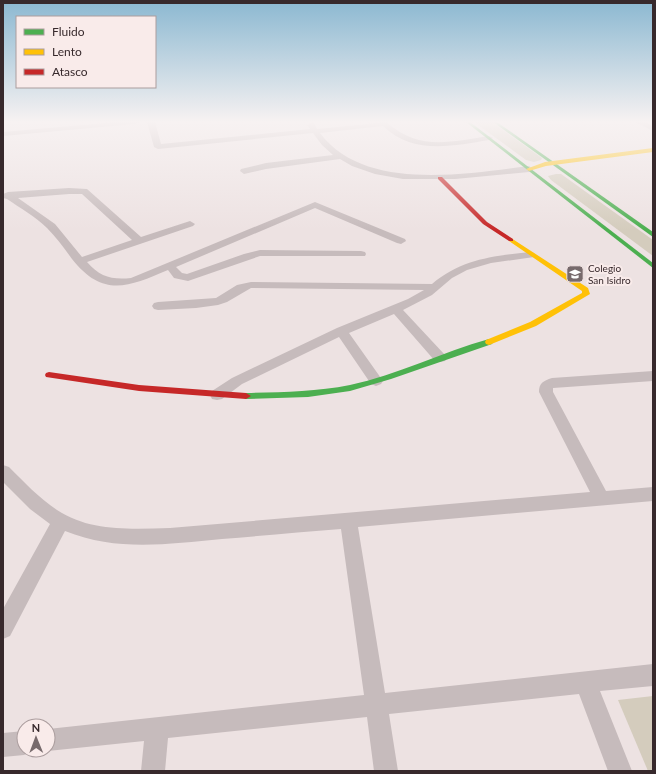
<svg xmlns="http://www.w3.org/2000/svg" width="656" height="774" viewBox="0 0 656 774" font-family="Lato,sans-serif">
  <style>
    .green { fill: #d4ccbd }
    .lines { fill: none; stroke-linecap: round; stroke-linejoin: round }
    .street { fill: #c6bbbc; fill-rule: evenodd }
    .fast { fill: #4caf50; fill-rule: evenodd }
    .slow { fill: #ffc107; fill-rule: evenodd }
    .jam { fill: #c62828; fill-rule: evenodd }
    .labels { text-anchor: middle; stroke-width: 4; stroke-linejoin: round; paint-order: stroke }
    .far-poi-label { font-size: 10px; fill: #37292c; stroke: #f9ebea; text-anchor: start }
  </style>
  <rect width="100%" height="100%" fill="#ede2e2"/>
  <!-- green -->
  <g class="green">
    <path d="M474 122H492L542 158 541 160 534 162 526 160Z"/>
    <path d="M556 174H561L653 240V256L551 180 548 176Z"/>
    <path d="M653 696V771H648L618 700Z"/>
  </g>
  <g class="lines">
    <!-- street -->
    <g class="street">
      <path d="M116 122H139L135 124 3 136V132Z"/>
      <path d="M147 122H155L161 144 310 129 307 125 311 123H314L317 129 386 122C420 151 448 142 489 136L493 138 489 140C452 146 413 155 383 126L320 133C364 192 465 174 529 166L533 169 529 172 455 179H403L375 174 352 166 340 159 266 169 244 174 240 171 241 169 266 163 333 155 322 145 313 133 158 149 154 147Z"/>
      <path d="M635 122H644L653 126V131Z"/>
      <path d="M69 188 87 189 141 237 190 221 195 224 193 226 87 262C100 277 112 280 131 278L315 202 405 239 406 241 401 244 397 243 315 208 176 267 182 273 187 274 244 254 260 250 361 251 365 252 366 254 365 256H260L188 281 174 278 168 270C128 287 103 298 72 259 64 248 56 237 47 228 35 216 20 208 7 199L3 198V194L8 192ZM69 194H82L132 240 82 257 55 224 18 198Z"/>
      <path d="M530 252 534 253 535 255 534 257 491 263 467 270 452 278 432 295 403 310 445 355 447 358 445 361 440 362 435 361 394 314 349 333 383 381 381 384 376 386 371 384 339 337 242 384 222 399 217 400 212 399 210 395 212 391 232 378 337 328 408 299 424 290 251 288 227 302 218 305 196 308 158 310 154 309 152 306 154 303 158 302 216 298 237 285 251 282 432 284C462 259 493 256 530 252Z"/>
      <path d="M653 371V381L553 388V392L606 491 653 487V501L358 527 385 693 653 664V686L600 691 632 771H608L579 694 389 714 398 771H374L367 717 168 738 165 771H141L144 741 48 751 44 750H48V729L364 695 341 529C301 532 261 536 222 539 167 544 117 552 65 531L10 636 3 639V609L50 524 30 509 3 482V465L9 467C24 482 39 498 57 510 90 532 132 529 170 528L590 492 539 392C539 383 543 381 552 378Z"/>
      <path d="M24 731V750H33L32 751 24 755 3 757V733Z"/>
    </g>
    <!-- fast -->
    <g class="fast">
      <path d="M466 122H470L653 263V268Z"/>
      <path d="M493 122H497L653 232V237Z"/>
      <path d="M489 339 492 340 493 342 492 344 391 379 350 391 308 397 246 399 241 396 246 393C281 392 315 392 350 385 397 375 442 352 489 339Z"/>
    </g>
    <!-- slow -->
    <g class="slow">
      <path d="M653 148V152L546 166 529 171 526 169 545 162Z"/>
      <path d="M511 238 588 288 590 294 536 326 489 345 486 344 485 342 486 340 530 322 582 293V291L509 241V239Z"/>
    </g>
    <!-- jam -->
    <g class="jam">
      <path d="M438 177H442L487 222 513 239V241H509L483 224 438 179Z"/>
      <path d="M49 372 139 385 246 393 251 396 246 399 139 391 46 377 45 375 46 373Z"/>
    </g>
  </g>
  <!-- sky -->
  <linearGradient id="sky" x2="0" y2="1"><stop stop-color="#8bb8d1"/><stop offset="0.53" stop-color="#f7f2f2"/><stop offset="1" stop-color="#f7f2f2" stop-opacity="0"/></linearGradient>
  <rect width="656" height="230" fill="url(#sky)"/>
  <!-- icons -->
  <defs>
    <symbol id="school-square" viewBox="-11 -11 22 22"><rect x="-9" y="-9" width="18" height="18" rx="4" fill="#776a6c" stroke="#f9ebea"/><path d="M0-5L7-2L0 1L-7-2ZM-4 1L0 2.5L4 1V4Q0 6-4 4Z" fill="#fff"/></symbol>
  </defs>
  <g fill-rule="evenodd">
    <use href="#school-square" x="565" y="264" width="20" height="20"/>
  </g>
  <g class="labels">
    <!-- far-poi labels -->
    <g class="far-poi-label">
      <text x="588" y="272">Colegio<tspan x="588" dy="12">San Isidro</tspan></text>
    </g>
  </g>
  <!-- border -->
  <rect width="656" height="774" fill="none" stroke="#37292c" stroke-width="8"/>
  <!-- legend -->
  <rect x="16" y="16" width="140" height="72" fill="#f9ebea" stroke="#ab9d9e"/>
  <rect x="24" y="29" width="20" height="6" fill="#4caf50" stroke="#ab9d9e"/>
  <text x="52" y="36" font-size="12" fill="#37292c">Fluido</text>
  <rect x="24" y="49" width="20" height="6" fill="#ffc107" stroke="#ab9d9e"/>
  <text x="52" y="56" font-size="12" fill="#37292c">Lento</text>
  <rect x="24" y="69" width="20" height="6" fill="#c62828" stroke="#ab9d9e"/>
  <text x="52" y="76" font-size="12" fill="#37292c">Atasco</text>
  <!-- north arrow -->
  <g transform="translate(36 738) rotate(359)"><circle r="19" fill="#f9ebea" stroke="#ab9d9e"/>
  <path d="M0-3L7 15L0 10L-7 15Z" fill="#776a6c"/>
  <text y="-6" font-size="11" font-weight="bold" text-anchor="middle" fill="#37292c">N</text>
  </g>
</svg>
